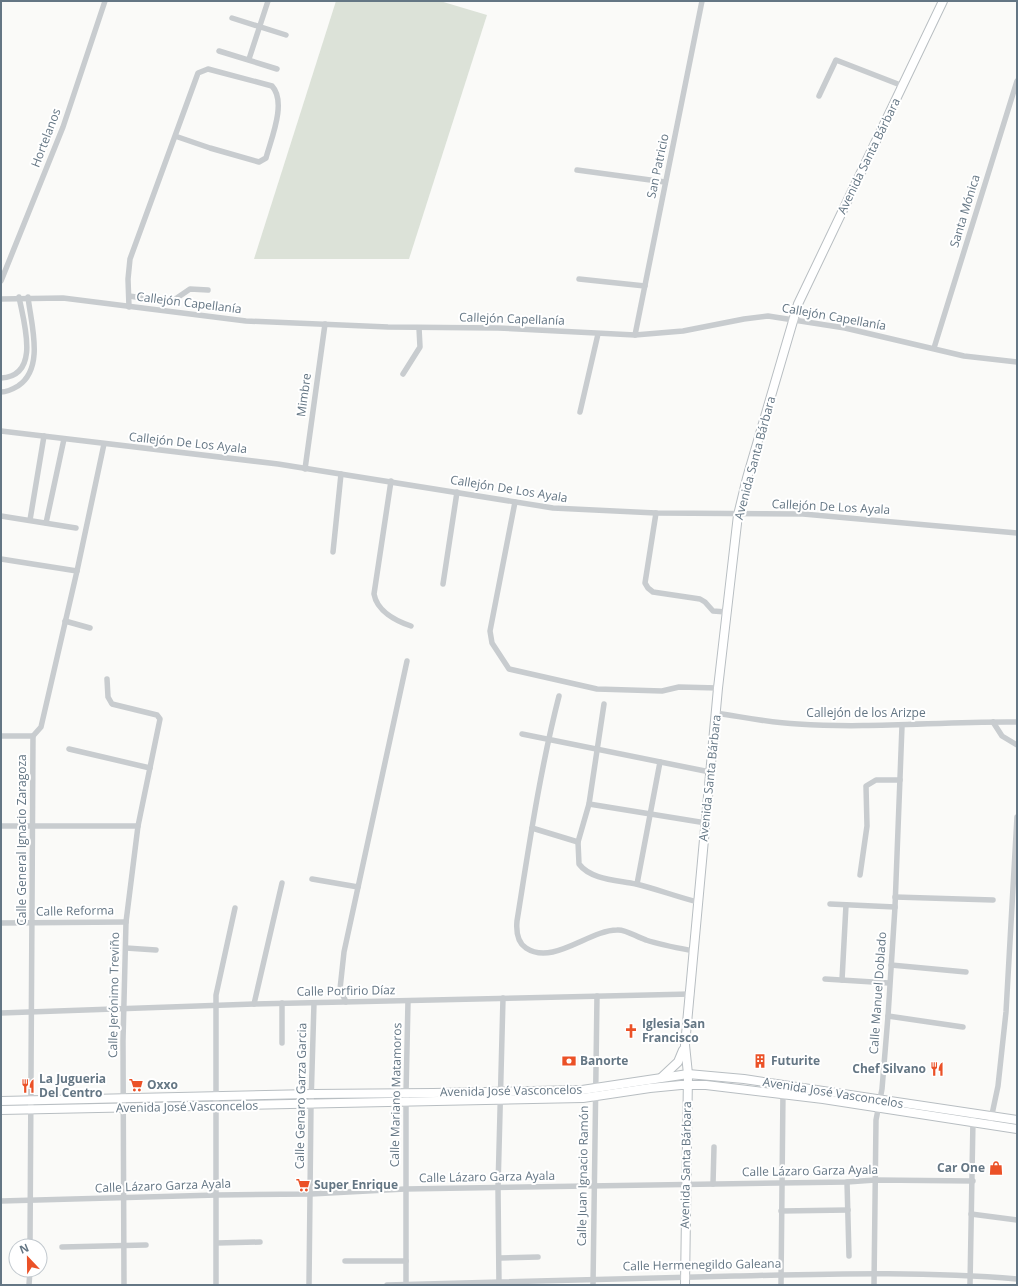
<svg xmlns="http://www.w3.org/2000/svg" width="1018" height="1286" viewBox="0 0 1018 1286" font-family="'Open Sans',sans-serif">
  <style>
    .green { fill: #dce2d8 }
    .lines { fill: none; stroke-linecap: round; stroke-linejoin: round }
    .secondary-casing { stroke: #b8bec2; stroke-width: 10 }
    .street { stroke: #c8cccf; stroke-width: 5.5 }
    .secondary { stroke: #fff; stroke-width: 8 }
    .labels { text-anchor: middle; stroke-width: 4; stroke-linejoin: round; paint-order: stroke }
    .street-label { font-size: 12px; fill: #647684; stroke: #fff }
    .poi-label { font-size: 12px; font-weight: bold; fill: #647684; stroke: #fff; text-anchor: start }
  </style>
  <rect width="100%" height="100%" fill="#fafaf8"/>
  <!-- green -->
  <path class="green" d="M336 1H440L487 15 409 259H254Z"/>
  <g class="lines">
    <defs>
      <g id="secondary">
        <path d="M662 1077 678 1062 683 1050"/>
        <path d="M1 1101 311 1094 433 1093 582 1090 688 1074 744 1079 1017 1120"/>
        <path d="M1 1110 583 1098 650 1088 681 1085H706L823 1099 1017 1129"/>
        <path d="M685 1285 688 1074 685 1045 718 688 738 515 747 478 798 304 943 1"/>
      </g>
    </defs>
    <!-- secondary casing -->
    <use href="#secondary" class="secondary-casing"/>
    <!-- street -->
    <g class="street">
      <path d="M232 18 286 35"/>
      <path d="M219 51 277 69"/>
      <path d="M249 59 268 1"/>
      <path d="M819 96 836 60 903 86"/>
      <path d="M577 170 665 182"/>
      <path d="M579 279 645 286"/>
      <path d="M1 281 63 127 105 1"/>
      <path d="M129 296 171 302 190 289 208 290"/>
      <path d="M1 299 63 298 246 321 388 327 498 328 635 335 683 331 744 319 768 316 845 328 964 356 1017 362"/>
      <path d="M129 307 128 279 130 259 198 73 208 69 272 86C287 102 271 139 266 158L259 162 210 148 175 136"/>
      <path d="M635 335 702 1"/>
      <path d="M934 348 1017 81"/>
      <path d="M403 374 420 347 419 328"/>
      <path d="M1 378C41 376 24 323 19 297"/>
      <path d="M1 392C7 392 13 389 18 386 45 368 31 324 28 297"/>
      <path d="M580 412 598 334"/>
      <path d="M1 431 278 464 553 508 656 513 803 514 1017 533"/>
      <path d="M305 469 325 324"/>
      <path d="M391 481 374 594C377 611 396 621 411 626"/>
      <path d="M515 502 490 631 492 643 509 669 597 689 662 691 679 687 718 688"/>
      <path d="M656 513 645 583 648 588 653 592 700 599 705 602 713 611 726 612"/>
      <path d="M1 516 76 528"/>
      <path d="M30 520 44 436"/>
      <path d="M46 523 64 439"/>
      <path d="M333 552 341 474"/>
      <path d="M1 559 77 571"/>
      <path d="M443 584 457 492"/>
      <path d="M65 621 90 628"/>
      <path d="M107 679 108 697 112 704 157 715 160 719 138 826 126 922 123 1041 124 1285"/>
      <path d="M559 696C540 770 529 846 517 921 516 932 517 942 526 948 553 966 589 930 617 930 626 929 636 937 646 940 661 945 678 948 694 951"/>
      <path d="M604 704 589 804 578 842 579 864C591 880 618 880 636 884 657 889 677 897 698 902"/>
      <path d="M716 713C743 717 770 723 798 724 871 729 944 721 1017 722"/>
      <path d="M993 722 1002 736 1017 745"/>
      <path d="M522 734 710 772"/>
      <path d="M1 736H33"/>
      <path d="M69 749 150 768"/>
      <path d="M589 804 706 823"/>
      <path d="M1 826H138"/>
      <path d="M532 828 578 842"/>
      <path d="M860 875 867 826 866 786 876 780H900"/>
      <path d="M312 879 358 887"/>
      <path d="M637 884 660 762"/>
      <path d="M895 897 993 900"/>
      <path d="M830 904 895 907"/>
      <path d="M1 923 126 922"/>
      <path d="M126 948 156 950"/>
      <path d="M891 965 966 972"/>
      <path d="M825 979 889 983"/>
      <path d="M842 980 846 905"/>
      <path d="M346 1002 340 989 344 952 407 661"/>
      <path d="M254 1004 282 883"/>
      <path d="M1 1013 254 1004 691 994"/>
      <path d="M888 1016 963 1027"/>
      <path d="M282 1043V1003"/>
      <path d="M991 1119 998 1086 1006 1012 1017 817"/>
      <path d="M847 1182 849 1256"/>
      <path d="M713 1184 714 1147"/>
      <path d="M1 1201 217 1195 311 1194 405 1189 847 1182 875 1180 973 1181"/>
      <path d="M781 1211 848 1210"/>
      <path d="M971 1214 1017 1220"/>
      <path d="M217 1243 260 1242"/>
      <path d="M30 1246 33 736 41 727 77 571 104 444"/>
      <path d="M62 1247 146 1245"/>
      <path d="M500 1258 538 1257"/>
      <path d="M345 1261H406"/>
      <path d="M29 1285 30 1270"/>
      <path d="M216 1285V995L235 908"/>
      <path d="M309 1285 311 1104 314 1003"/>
      <path d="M387 1285C503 1281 619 1278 735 1276 829 1274 923 1271 1017 1279"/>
      <path d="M406 1285V1094L408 1001"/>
      <path d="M499 1285 498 1188 503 998"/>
      <path d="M593 1285 597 996"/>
      <path d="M781 1285 783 1091"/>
      <path d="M874 1285 876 1120 882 1089 888 1016 895 907 902 726"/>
      <path d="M970 1285 973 1119"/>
    </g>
    <!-- secondary -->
    <use href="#secondary" class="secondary"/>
  </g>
  <!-- icons -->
  <defs>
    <symbol id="church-bare" viewBox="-9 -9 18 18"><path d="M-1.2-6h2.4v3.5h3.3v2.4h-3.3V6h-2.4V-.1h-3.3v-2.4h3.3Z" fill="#eb5127" stroke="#fff" stroke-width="2.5" paint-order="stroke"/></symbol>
    <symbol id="bank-bare" viewBox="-9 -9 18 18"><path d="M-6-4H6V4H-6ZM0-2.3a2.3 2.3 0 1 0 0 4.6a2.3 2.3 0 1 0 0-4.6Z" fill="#eb5127" stroke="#fff" stroke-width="2.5" paint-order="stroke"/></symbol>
    <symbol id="building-bare" viewBox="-9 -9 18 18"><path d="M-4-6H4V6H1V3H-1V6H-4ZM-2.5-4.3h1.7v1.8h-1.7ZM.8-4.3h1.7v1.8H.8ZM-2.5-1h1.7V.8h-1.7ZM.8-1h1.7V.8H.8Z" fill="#eb5127" stroke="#fff" stroke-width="2.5" paint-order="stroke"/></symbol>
    <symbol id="restaurant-bare" viewBox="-9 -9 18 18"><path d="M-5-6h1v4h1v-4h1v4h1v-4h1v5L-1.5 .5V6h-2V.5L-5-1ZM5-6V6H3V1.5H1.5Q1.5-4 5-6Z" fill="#eb5127" stroke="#fff" stroke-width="2.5" paint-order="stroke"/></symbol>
    <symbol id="supermarket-bare" viewBox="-9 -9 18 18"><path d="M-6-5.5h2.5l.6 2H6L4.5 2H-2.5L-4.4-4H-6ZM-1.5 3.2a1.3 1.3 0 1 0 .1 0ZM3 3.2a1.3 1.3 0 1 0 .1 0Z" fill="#eb5127" stroke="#fff" stroke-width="2.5" paint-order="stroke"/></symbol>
    <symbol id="shop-bare" viewBox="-9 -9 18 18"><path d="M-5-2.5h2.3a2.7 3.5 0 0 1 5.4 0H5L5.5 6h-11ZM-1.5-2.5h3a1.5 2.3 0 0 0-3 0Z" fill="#eb5127" stroke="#fff" stroke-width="2.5" paint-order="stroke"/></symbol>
  </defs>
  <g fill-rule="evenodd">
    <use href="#church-bare" x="621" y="1021" width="20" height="20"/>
    <use href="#bank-bare" x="559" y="1051" width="20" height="20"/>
    <use href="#building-bare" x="750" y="1051" width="20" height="20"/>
    <use href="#restaurant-bare" x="927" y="1059" width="20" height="20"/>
    <use href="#supermarket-bare" x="126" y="1075" width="20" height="20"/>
    <use href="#restaurant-bare" x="18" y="1076" width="20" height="20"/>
    <use href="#shop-bare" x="986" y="1158" width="20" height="20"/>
    <use href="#supermarket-bare" x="293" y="1175" width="20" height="20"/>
  </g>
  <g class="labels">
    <!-- street labels -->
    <g class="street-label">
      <text transform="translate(46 138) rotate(-69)" y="4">Hortelanos</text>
      <text transform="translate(869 156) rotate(-64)" y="4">Avenida Santa Bárbara</text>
      <text transform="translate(658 166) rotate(-78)" y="4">San Patricio</text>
      <text transform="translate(965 211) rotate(-73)" y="4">Santa Mónica</text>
      <text transform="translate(189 303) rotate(7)" y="4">Callejón Capellanía</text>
      <text transform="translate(834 317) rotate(10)" y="4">Callejón Capellanía</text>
      <text transform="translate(512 319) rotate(2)" y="4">Callejón Capellanía</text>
      <text transform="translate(304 395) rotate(-82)" y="4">Mimbre</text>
      <text transform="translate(188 443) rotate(6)" y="4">Callejón De Los Ayala</text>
      <text transform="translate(755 458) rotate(-75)" y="4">Avenida Santa Bárbara</text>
      <text transform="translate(509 489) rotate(9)" y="4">Callejón De Los Ayala</text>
      <text transform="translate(831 507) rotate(3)" y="4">Callejón De Los Ayala</text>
      <text x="866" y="717">Callejón de los Arizpe</text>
      <text transform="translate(710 778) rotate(-84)" y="4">Avenida Santa Bárbara</text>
      <text transform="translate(22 840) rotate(-90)" y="4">Calle General Ignacio Zaragoza</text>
      <text transform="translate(75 911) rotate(-1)" y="4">Calle Reforma</text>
      <text transform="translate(346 991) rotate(-1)" y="4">Calle Porfirio Díaz</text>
      <text transform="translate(878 993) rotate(-86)" y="4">Calle Manuel Doblado</text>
      <text transform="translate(114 995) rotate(-89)" y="4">Calle Jerónimo Treviño</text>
      <text transform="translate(511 1091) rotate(-1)" y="4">Avenida José Vasconcelos</text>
      <text transform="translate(833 1093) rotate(9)" y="4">Avenida José Vasconcelos</text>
      <text transform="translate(396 1095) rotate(-89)" y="4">Calle Mariano Matamoros</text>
      <text transform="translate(301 1096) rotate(-89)" y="4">Calle Genaro Garza Garcia</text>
      <text transform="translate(187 1107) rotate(-1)" y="4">Avenida José Vasconcelos</text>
      <text transform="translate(686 1165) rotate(-89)" y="4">Avenida Santa Bárbara</text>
      <text transform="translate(810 1171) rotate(-1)" y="4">Calle Lázaro Garza Ayala</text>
      <text transform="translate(583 1176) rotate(-89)" y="4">Calle Juan Ignacio Ramón</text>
      <text transform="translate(487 1177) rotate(-1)" y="4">Calle Lázaro Garza Ayala</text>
      <text transform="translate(163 1186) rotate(-2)" y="4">Calle Lázaro Garza Ayala</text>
      <text transform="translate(702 1265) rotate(-1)" y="4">Calle Hermenegildo Galeana</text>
    </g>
    <!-- poi labels -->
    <g class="poi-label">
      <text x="642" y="1028">Iglesia San<tspan x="642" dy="14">Francisco</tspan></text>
      <text x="580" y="1065">Banorte</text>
      <text x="771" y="1065">Futurite</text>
      <text x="926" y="1073" text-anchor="end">Chef Silvano</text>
      <text x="39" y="1083">La Jugueria<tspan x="39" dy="14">Del Centro</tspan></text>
      <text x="147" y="1089">Oxxo</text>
      <text x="985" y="1172" text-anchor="end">Car One</text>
      <text x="314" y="1189">Super Enrique</text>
    </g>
  </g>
  <!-- border -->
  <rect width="1018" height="1286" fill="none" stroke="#647684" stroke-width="4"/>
  <!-- north arrow -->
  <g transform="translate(28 1258) rotate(338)"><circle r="19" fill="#ffffff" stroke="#c1c8ce"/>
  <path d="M0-3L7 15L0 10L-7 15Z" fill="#eb5127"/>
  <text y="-6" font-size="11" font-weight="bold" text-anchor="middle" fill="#647684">N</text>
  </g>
</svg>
